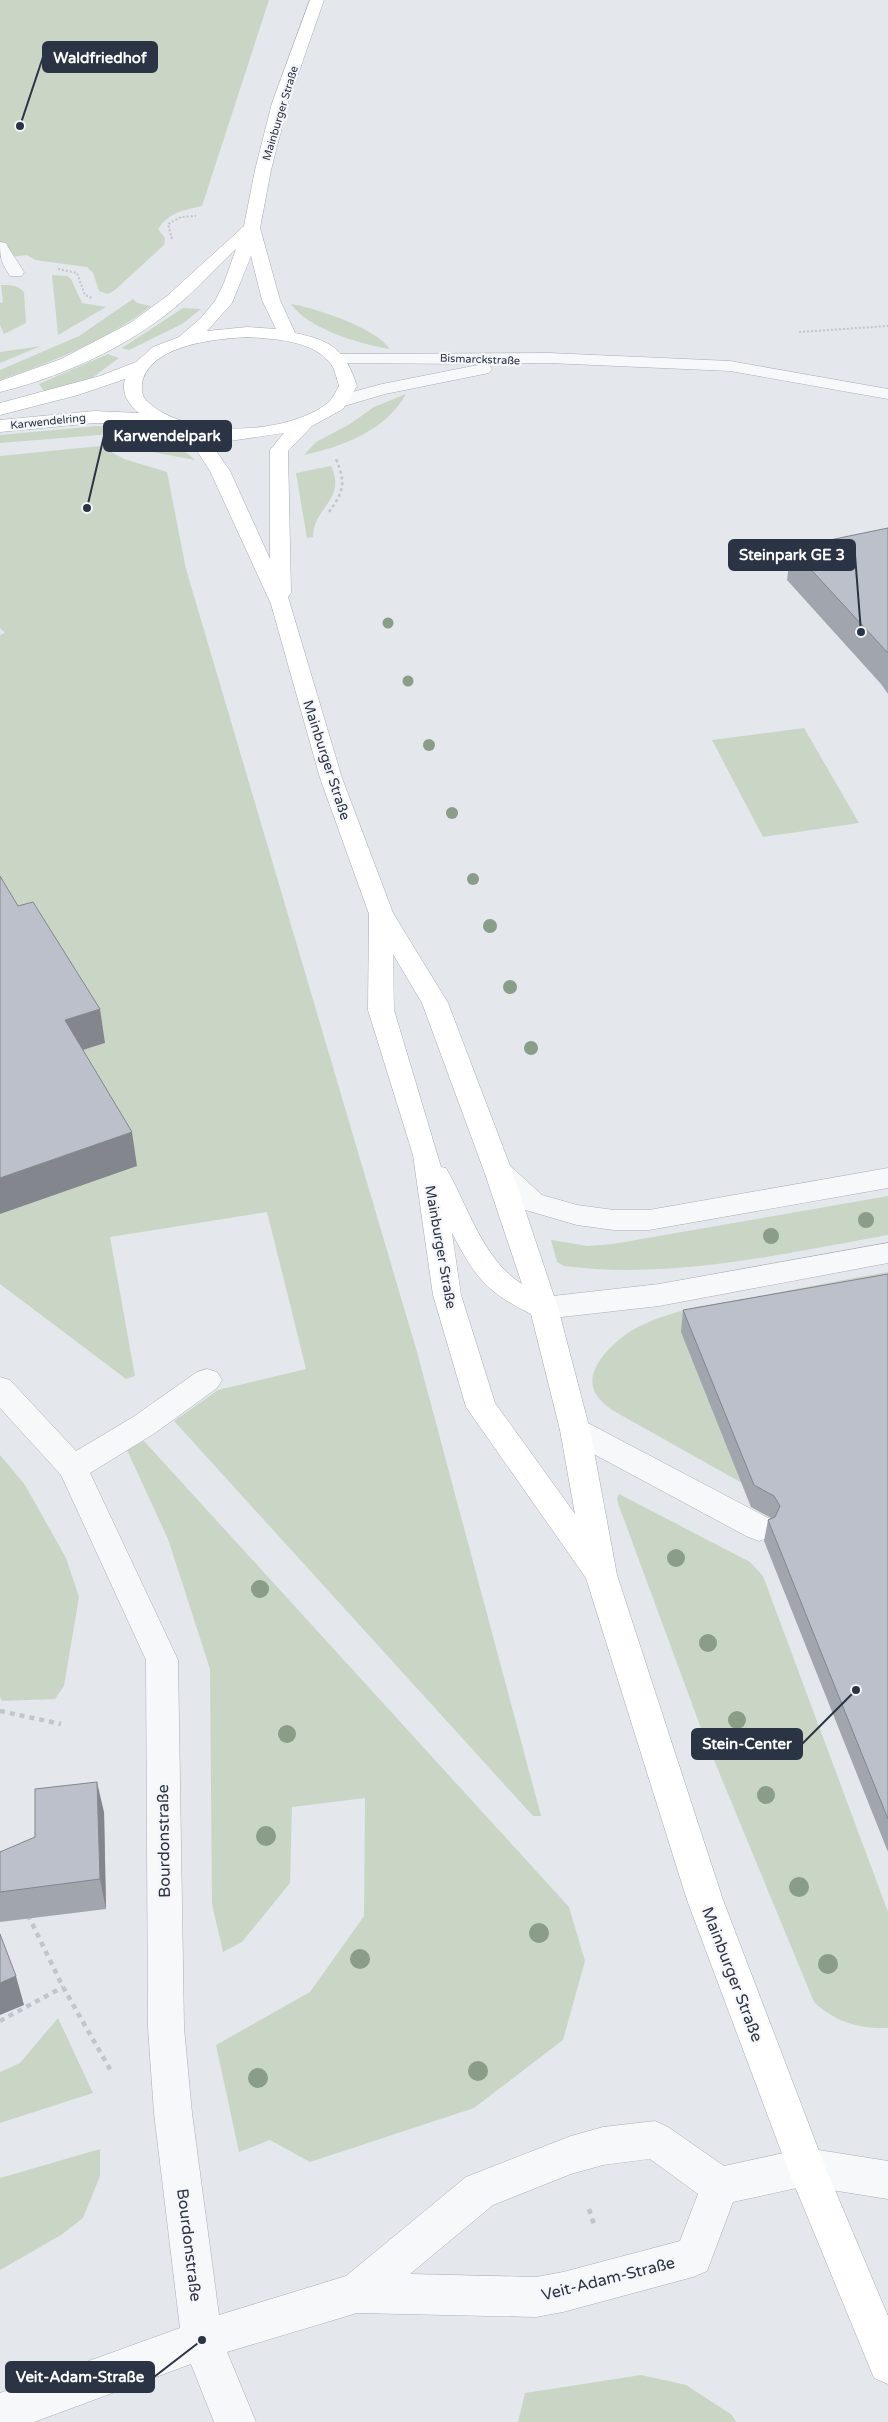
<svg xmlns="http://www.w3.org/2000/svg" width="888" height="2422" viewBox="0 0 888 2422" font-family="'Varela Round',sans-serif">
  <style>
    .green { fill: #c9d6c5 }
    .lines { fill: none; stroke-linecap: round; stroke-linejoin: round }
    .minor-casing { stroke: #a9aeb7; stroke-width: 1 }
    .major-casing { stroke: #a3abb8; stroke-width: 1 }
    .path-far2 { stroke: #c2c5cb; stroke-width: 2; stroke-dasharray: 2 2; stroke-linecap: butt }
    .path-far1 { stroke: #c2c5cb; stroke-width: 2.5; stroke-dasharray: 3 3; stroke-linecap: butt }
    .path { stroke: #c2c5cb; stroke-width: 4.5; stroke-dasharray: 5 5; stroke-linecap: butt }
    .minor { fill: #f7f8fa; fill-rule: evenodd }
    .major { fill: #fff; fill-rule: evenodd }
    .tree { fill: #899d89 }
    .wall { fill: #a1a5ae }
    .shaded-wall { fill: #83868d }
    .building { fill: #bbc0ca; stroke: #83868d }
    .labels { text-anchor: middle; stroke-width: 4.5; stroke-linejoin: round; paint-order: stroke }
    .far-street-label { font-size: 11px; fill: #2b3445; stroke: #f4f6f9 }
    .street-label { font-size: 14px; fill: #2b3445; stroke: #f4f6f9 }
    .near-street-label { font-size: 16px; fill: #2b3445; stroke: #f4f6f9 }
    .leader { fill: none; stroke: #2b3445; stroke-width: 2 }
    .callout-dot { fill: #2b3445; stroke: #f4f6f9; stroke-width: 2 }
    .callout { fill: #2b3445; stroke: #2b3445; stroke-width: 2 }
    .callout-label { font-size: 15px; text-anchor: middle; font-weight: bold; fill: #fff }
  </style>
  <rect width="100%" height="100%" fill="#e4e7ec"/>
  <!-- green -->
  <g class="green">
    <path d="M0 0H269L202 206C184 210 168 213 158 229L165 238 164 245 115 290 108 294 99 291 93 273 87 267 35 260 27 255 0 258Z"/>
    <path d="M52 275 67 276 71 279 82 303 106 307 58 335Z"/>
    <path d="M1 285C10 285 18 285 24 292L26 323 4 334 0 325V303L3 302Z"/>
    <path d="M133 299 137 303 151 306C107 340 52 362 0 380V370L79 336Z"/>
    <path d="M291 304C318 309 374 327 390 349 360 344 310 330 291 304Z"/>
    <path d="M183 308 201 309 182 324 129 350 122 348Z"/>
    <path d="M41 346 0 363V352Z"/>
    <path d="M108 354 119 358 92 378 44 391 39 384Z"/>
    <path d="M406 394C385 431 344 446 304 455L316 442 350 424 374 407Z"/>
    <path d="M98 426C132 429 169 435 195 460L152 452 111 434 0 443V435Z"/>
    <path d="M100 446 124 459 167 472 186 569 417 1352 541 1816H533L174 1421 218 1390 306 1369 267 1212 110 1237 135 1376 126 1379 0 1284V1213L70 1054 104 1043 0 900V635L5 633 0 628V456Z"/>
    <path d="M331 466C347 500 313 507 313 537L307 538 296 473Z"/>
    <path d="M804 728 859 823 763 837 712 740Z"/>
    <path d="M888 1196V1235C781 1254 673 1280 564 1266L557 1262 551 1240 588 1246 613 1244Z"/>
    <path d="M888 1272V1295L742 1483 612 1410C607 1406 601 1402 598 1397 577 1371 620 1335 642 1325 675 1309 713 1304 749 1298 795 1289 842 1280 888 1272Z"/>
    <path d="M144 1441 569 1907 585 1961 563 2040 474 2108 310 2162 270 2140 239 2152 216 2045 310 1992 364 1916 365 1798 292 1807 290 1883 242 1942 223 1952 212 1904 210 1669 168 1539 127 1450Z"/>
    <path d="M0 1455 25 1485 66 1558 79 1597 64 1686 55 1699 2 1701 0 1697Z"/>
    <path d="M619 1494 750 1562 763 1576 888 1912V2028C859 2029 835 2022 814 2002L702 1731 619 1506 617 1499Z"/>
    <path d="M58 2018 93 2093 0 2123V2072L20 2063Z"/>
    <path d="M100 2149V2176L83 2218 61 2235 0 2270V2178Z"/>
    <path d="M641 2375 686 2385 732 2415 736 2422H518L525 2393Z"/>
  </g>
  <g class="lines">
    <defs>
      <g id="minor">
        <path d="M0 242 6 243 8 247 24 272 22 276H10C1 262 0 258 0 242Z"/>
        <path d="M549 353 730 361 888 389V399L730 371 549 363 483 364 489 365 492 369 489 373 385 394 341 407 334 405 332 401 334 397 382 384 483 364 331 363 328 359 331 355 337 354Z"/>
        <path d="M498 1161 508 1164 542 1195 577 1205 614 1210H649L888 1168V1188L649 1230H614L577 1225 522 1209 488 1178 484 1171 488 1164Z"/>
        <path d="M888 1243V1263L659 1306 544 1319 534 1316 530 1308 534 1300 544 1297 659 1284Z"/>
        <path d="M207 1369 217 1372 222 1380 217 1388 155 1433 90 1473 178 1660 184 2028 192 2113 219 2315 346 2276 466 2177 571 2136 603 2127 655 2121 668 2127 724 2166 806 2148 888 2161V2199L806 2186 733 2202 707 2271 693 2277 563 2312 536 2317 357 2313 227 2352 256 2422H214L191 2364 34 2422H0V2393L180 2328 154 2113 148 2028 146 1660 61 1475 0 1408V1377L10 1380 76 1451 133 1417 197 1372ZM650 2159 698 2194 680 2241 563 2272 536 2277 410 2274 493 2205 571 2174 603 2165Z"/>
        <path d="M575 1418 586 1422 770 1519 775 1528 770 1537 759 1541 748 1537 564 1438 560 1430 564 1422Z"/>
      </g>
      <path id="major" d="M310 0H324L288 103 271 170 260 228 280 300 295 333C333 341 345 350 357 386L343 409 312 426 288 451 291 593 288 597 342 778 393 913 448 1003 512 1171 558 1308 590 1430 617 1575 723 1900 824 2164 888 2316V2384L874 2378 787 2167 687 1900 586 1578 466 1407 433 1295 413 1155 368 1010 369 914 320 778 271 604 210 471 193 445 182 433 155 425 94 423 0 432V420L94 411 139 413C128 404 121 393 125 379L78 395 0 415V403L100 376 136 362 153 347 179 337 201 318 215 301 224 283 236 249C212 271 190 297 163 317 116 352 57 378 0 392V381L61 359 130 323 167 296 244 226 255 170 272 103ZM251 256 262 300 276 329 247 327 207 331 232 303ZM247 337C274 339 313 340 331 364 335 370 337 379 339 386 336 391 333 398 329 402 288 436 185 439 147 401 141 396 141 386 143 379 155 344 216 339 247 337ZM284 433 270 450V559L230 471 207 438 236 440ZM393 954 422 1003 484 1171 522 1284C483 1260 468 1206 446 1168L441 1167 394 1010ZM452 1233C475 1277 486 1292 531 1314L560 1430 575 1514 495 1403 461 1295Z"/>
    </defs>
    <!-- minor casing -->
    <use href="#minor" class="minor-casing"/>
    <!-- major casing -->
    <use href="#major" class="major-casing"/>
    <!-- path-far2 -->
    <g class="path-far2">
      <path d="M172 239 168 224 181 217 196 216"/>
      <path d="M58 269 77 273 85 295 92 298"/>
      <path d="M799 332 888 326"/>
    </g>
    <!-- path-far1 -->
    <path class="path-far1" d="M329 512C344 491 346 483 336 459"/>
    <!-- path -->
    <g class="path">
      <path d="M0 1711 61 1724"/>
      <path d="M28 1915 63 1987 111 2071"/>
      <path d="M0 2021 63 1987"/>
      <path d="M589 2209 594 2225"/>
    </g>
    <!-- minor -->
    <use href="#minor" class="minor"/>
    <!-- major -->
    <use href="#major" class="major"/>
  </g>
  <!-- trees -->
  <g class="tree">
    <circle cx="388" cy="623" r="5.5"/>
    <circle cx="408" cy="681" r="5.5"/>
    <circle cx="429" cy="745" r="6"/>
    <circle cx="452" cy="813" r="6"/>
    <circle cx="473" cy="879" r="6"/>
    <circle cx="490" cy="926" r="7"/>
    <circle cx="510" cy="987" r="7"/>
    <circle cx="531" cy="1048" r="7"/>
    <circle cx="866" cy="1220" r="8"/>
    <circle cx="771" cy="1236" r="8"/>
    <circle cx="676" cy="1558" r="9"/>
    <circle cx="260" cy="1589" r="9"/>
    <circle cx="708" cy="1643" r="9"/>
    <circle cx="737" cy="1720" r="9"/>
    <circle cx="287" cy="1734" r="9"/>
    <circle cx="766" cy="1795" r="9"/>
    <circle cx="266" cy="1836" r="10"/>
    <circle cx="799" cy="1887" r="10"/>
    <circle cx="539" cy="1933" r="10"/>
    <circle cx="360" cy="1959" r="10"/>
    <circle cx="828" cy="1964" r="10"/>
    <circle cx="478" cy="2071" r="10"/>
    <circle cx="258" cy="2078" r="10"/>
  </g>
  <!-- wall -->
  <g class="wall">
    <path d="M888 528V694L881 684 787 580 791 548Z"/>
    <path d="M888 1274V1852L764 1541 768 1520 771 1518 751 1507 681 1332 683 1310Z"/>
    <path d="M104 1812 106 1909 0 1922V1852Z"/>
  </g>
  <!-- shaded-wall -->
  <g class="shaded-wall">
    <path d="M100 1009 105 1043 70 1054 65 1020Z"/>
    <path d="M132 1132 137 1166 0 1214V1178Z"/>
    <path d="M97 1782 104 1812 106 1909 100 1879Z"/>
    <path d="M16 1976 24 2005 0 2015V1983Z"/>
  </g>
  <!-- building -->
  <g class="building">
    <path d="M888 528V653L791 548Z"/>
    <path d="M0 876 18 906 33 902 100 1009 65 1020 132 1132 0 1178Z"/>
    <path d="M888 1274V1819L768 1520 775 1517 780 1506 774 1496 754 1485 683 1310Z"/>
    <path d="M97 1782 100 1879 0 1892V1852L35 1837V1789Z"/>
    <path d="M0 1934 16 1976 0 1983Z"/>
  </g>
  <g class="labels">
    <!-- far-street labels -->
    <g class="far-street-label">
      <text transform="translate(280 113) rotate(-73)" y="4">Mainburger Straße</text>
      <text transform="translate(480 359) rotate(2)" y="4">Bismarckstraße</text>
      <text transform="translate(48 421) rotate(-6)" y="4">Karwendelring</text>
    </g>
    <!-- street labels -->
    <g class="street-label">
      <text transform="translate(327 760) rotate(72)" y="5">Mainburger Straße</text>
      <text transform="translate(441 1247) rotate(80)" y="5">Mainburger Straße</text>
    </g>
    <!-- near-street labels -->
    <g class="near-street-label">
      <text transform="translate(163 1841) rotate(-91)" y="6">Bourdonstraße</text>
      <text transform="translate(733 1974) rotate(69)" y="6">Mainburger Straße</text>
      <text transform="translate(190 2245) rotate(83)" y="6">Bourdonstraße</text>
      <text transform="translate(608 2278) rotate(-14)" y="6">Veit-Adam-Straße</text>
    </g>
  </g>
  <!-- callouts -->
  <path class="leader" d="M20 126L43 57M87 508L104 436M861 632L855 555M856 1690L802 1744M202 2340L154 2377"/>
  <g class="callout-dot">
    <circle cx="20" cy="126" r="5"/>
    <circle cx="87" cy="508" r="5"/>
    <circle cx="861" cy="632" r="5"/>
    <circle cx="856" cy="1690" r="5"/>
    <circle cx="202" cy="2340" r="5"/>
  </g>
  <g class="callout">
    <rect x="43" y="42" width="114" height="30" rx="5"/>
    <rect x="104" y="421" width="127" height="30" rx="5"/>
    <rect x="729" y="540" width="126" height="30" rx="5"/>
    <rect x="692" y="1729" width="110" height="30" rx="5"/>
    <rect x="6" y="2362" width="148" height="30" rx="5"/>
  </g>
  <g class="callout-label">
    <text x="100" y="63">Waldfriedhof</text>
    <text x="167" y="441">Karwendelpark</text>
    <text x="792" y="560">Steinpark GE 3</text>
    <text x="747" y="1749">Stein-Center</text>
    <text x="80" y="2382">Veit-Adam-Straße</text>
  </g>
</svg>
